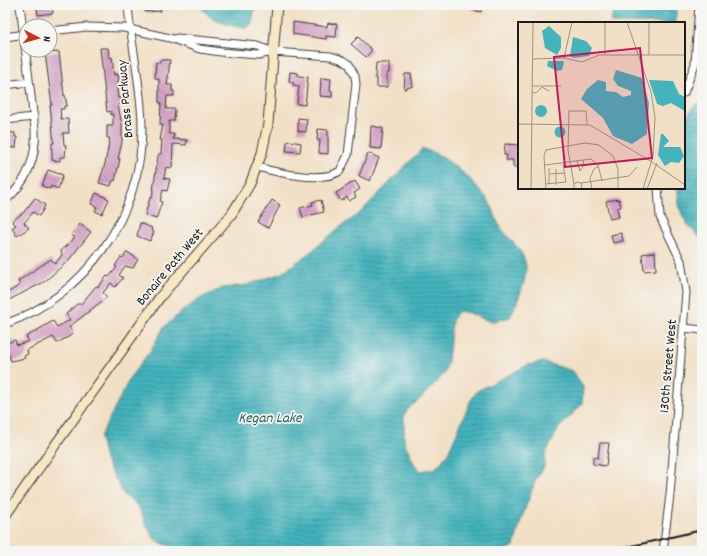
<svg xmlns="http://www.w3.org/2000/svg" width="707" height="556" viewBox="0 0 707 556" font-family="Dekko,sans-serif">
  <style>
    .water { fill: url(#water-rules); stroke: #30686c }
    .building { fill: url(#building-back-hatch) }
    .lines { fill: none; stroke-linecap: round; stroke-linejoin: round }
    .street-casing { stroke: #3c3936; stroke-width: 9 }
    .secondary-casing { stroke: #3c3936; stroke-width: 11 }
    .street { stroke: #fff; stroke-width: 7 }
    .secondary { stroke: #f7e8c3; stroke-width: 9 }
    .rail { stroke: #1c1c1c; stroke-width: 2 }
    .labels { text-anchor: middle; stroke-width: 3.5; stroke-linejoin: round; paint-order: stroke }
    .street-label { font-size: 14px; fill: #1c1c1c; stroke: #f6f6f2 }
    .water-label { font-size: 15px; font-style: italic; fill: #2e6064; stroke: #f6f6f2 }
    .inset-road { fill: none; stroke: #9c9282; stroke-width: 1 }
    .view { fill: #c2185b; fill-opacity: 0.15; stroke: #c2185b; stroke-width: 2 }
    .inset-edge { fill: none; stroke: #1c1c1c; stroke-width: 2 }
  </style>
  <defs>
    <pattern id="water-rules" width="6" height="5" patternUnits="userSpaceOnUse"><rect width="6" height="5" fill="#43b3bc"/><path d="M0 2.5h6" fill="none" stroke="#379198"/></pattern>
    <pattern id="building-back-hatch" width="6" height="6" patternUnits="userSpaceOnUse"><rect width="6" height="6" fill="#d5a1c6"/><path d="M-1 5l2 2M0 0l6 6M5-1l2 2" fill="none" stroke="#b68aaa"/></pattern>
  </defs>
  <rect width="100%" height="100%" fill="#f6f6f2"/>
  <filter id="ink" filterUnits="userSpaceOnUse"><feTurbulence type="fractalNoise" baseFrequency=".025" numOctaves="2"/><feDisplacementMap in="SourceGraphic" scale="8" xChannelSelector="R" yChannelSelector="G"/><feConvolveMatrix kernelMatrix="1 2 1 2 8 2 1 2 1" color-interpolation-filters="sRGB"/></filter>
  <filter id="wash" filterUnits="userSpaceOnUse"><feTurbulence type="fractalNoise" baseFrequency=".012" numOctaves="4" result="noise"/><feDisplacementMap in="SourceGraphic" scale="16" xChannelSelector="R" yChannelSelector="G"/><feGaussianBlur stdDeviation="0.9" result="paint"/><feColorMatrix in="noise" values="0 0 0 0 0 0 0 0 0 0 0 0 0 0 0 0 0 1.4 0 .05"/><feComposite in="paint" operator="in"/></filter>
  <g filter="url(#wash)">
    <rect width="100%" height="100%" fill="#f2e0c6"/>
    <!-- water -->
    <g class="water">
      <path d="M200 5H255L252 23 247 28C231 27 208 21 200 5Z"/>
      <path d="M617 5H677L675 23H611L613 11Z"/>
      <path d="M700 102H702V240C684 222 678 215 678 188H684V123L692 108Z"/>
      <path d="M422 149C445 153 475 182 488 200 494 208 495 220 501 228 509 240 526 251 526 269 525 286 517 302 510 317L491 322 469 313 460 311 456 313 452 321 448 361 444 374 418 401 410 407 404 415V441L415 465 421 471 436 468 447 455 471 400 477 391 528 365 543 362 573 371 583 387 582 404 558 429 546 453 544 467 536 479 522 517 514 546 503 551H184L156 541 146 525 141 512 135 503 124 495 105 460 100 437 131 376 150 351 164 327 185 309 201 298 223 288 247 285 282 273 313 250 335 231 360 213Z"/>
    </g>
    <g id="blocks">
      <!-- building -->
      <g class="building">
        <path d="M39 5H52L53 13 38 15 37 8H40Z"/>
        <path d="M160 5 161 11 145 12V6Z"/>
        <path d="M473 5 482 6 481 12 472 10Z"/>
        <path d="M293 22 327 27 328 23 337 24 336 37 326 36V39L293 34Z"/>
        <path d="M358 37 372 50 366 57 351 44Z"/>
        <path d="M100 48H108L109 58 112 57 114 75 118 74 119 81 116 82 118 98H121V104L118 105 122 125V142L118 159H120L115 181 113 180 111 186 99 183 105 164 110 138H107V126H113V114L111 115V111L107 112Z"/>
        <path d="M59 52 64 96 65 95 67 106H64V109H60L61 119H68L69 133H63L64 145H66L65 157H60V161L52 160V143H54L50 105H52L45 53Z"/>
        <path d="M160 60H170L167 85H172V91H174V96H167L166 109H175L174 121H169V134H174L173 139 187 140 186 145 173 144 172 168 166 167 164 178 170 179 167 191 163 190 160 201 162 202 156 219 145 215 150 198H152L158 156 159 154H161L162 140H160L163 125H160L161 103 159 102V79H156L155 76 156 62 160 63Z"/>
        <path d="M376 63H389V73H387V87H377V79H375Z"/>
        <path d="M290 72 298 73V76L308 77 305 105 297 104 299 86 293 85V82H289Z"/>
        <path d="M405 74H411L413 86 404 89Z"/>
        <path d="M321 78 331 79 330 91H332V97L320 96Z"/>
        <path d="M298 118 307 119 306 132 298 131Z"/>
        <path d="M371 126 383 128 381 149 370 148Z"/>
        <path d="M318 129 328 130V154L319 153 320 140H317Z"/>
        <path d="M5 132 15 133V137H17L16 148 5 147Z"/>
        <path d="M290 141 301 143 300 152 286 151 287 142Z"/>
        <path d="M505 144 519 145V167H513V160H506L507 155H504Z"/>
        <path d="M368 153 379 158 370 181 359 176Z"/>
        <path d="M48 170 63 175 58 189 51 186 50 189 42 186Z"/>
        <path d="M355 181 360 189 354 193 356 197 349 201 347 197 341 201 336 193Z"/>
        <path d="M96 193 109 199 102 214 95 211 97 207 91 204Z"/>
        <path d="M35 198 45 205 43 210 39 216 33 212 24 223 29 228 17 236 12 228 16 225 12 221 24 212Z"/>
        <path d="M619 199 621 207 617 208 619 217 610 219 606 201Z"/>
        <path d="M272 200 280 205 268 228 258 222Z"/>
        <path d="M321 200 324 212 303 217 300 208 313 205 312 202Z"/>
        <path d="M140 223 152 228 151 231 154 232 150 241 137 236Z"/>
        <path d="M80 224 91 232 68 261 44 282 5 302V282L9 292 20 285 18 281 51 259 55 264 62 255 61 250 71 242 75 237 71 235Z"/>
        <path d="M621 233 623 241 613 243 611 235Z"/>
        <path d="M127 252 138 259 133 268 125 266 119 275 123 278 115 287 111 283 103 293 107 297 69 327 73 333 70 336 57 343 53 337 27 350 28 354 24 356 25 358 11 361 5 344 15 340 17 345 29 341 26 337 53 321 57 327 70 320 66 314 77 304H81L96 286 98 287 107 276 109 277 117 267 115 266 121 257 123 258Z"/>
        <path d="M655 252 656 270 644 271 642 254Z"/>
        <path d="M600 443H609L606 466 593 464V457L598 458Z"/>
      </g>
    </g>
  </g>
  <g filter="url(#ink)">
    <use href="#blocks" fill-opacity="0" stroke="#3c3936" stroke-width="1"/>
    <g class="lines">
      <defs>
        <g id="street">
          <path d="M50 31 87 27 124 28 170 38 200 49 221 52 258 55 273 52 331 56 343 60 349 64 355 76 356 84 348 155 340 171C323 183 278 173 258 167"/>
          <path d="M5 37 26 34"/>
          <path d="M177 38 258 46 273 52"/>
          <path d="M5 85 29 82"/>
          <path d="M684 93 695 64 699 5"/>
          <path d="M5 120 34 117"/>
          <path d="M658 188 660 217 681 261 686 292 670 495 663 551"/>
          <path d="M5 201C27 182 37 157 35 129L20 5"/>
          <path d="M5 324C87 295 142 214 142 128 142 87 131 46 128 5"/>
          <path d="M684 328 702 330"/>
        </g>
        <path id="secondary" d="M5 516 160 297 231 215 250 184 262 153 268 124 277 5"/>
      </defs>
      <!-- street casing -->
      <use href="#street" class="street-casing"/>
      <!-- secondary casing -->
      <use href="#secondary" class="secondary-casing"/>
      <!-- street -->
      <use href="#street" class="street"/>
      <!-- secondary -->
      <use href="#secondary" class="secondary"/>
      <!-- rail -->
      <path class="rail" d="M610 551 702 530"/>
    </g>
  </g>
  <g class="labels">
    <!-- street labels -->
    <g class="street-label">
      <text transform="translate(124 99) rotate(-95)" y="5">Brass Parkway</text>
      <text transform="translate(169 266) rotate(-50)" y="5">Bonaire Path West</text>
      <text transform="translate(667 366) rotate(-85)" y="5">130th Street West</text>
    </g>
    <!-- water labels -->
    <g class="water-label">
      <text x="270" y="422">Kegan Lake</text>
    </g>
  </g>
  <!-- overview -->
  <g transform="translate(518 22)">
    <rect width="167" height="167" fill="#f2e0c6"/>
    <path d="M31 4 43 15V26L39 33 27 26 24 9ZM55 15 68 19 74 26 71 34 56 36 52 34ZM30 39H45L46 41 44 48 39 49 29 44ZM98 48 124 56 131 81 129 112 114 122 95 114 85 96 63 77 69 67 80 58 88 60V69L98 70 105 75 113 73V69L100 64 95 57ZM131 58 155 59 161 72 167 75V89L153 81 145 84 139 82ZM17 89a6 6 0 1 1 12 0a6 6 0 1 1-12 0ZM36.5 110a5.5 5.5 0 1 1 11 0a5.5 5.5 0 1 1-11 0ZM143 112H145L151 119 145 125H162L166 134 161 141 153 140 147 144 145 141 140 133Z" fill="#43b3bc"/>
    <path class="inset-road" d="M87 0V33M109 0 133 70 137 95 135 134 125 167M131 0V33M46 36 54 0M14 37 46 36 64 40 81 33H167M14 64H43M14 70 18 71 24 65 31 69M0 102 72 103 134 140 167 163M0 116V156M59 139 62 149 66 143 65 138M27 143 73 137 80 143 84 159M38 147V163M31 152 47 151M63 161 111 154 119 145M28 162 48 160 45 142M31 162V146M56 162 50 128 51 89H68L69 102M13 167 15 0M28 167 26 134 28 128 67 121 81 123 95 134 100 147V167M56 167V162L60 160 64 162 63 167M74 167 72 156 76 147 81 144M129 167 139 141"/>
    <path class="view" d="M122 26 134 136 47 145 36 35Z"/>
    <rect width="167" height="167" class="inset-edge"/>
  </g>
  <!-- margin -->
  <rect width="707" height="556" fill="none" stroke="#f6f6f2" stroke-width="20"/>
  <!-- north arrow -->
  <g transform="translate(38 38) rotate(96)"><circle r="19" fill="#f6f6f2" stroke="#9f9f9c"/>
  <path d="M0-3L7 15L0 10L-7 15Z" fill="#c8321e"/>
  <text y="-6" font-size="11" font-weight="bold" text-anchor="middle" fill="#1c1c1c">N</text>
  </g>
</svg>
